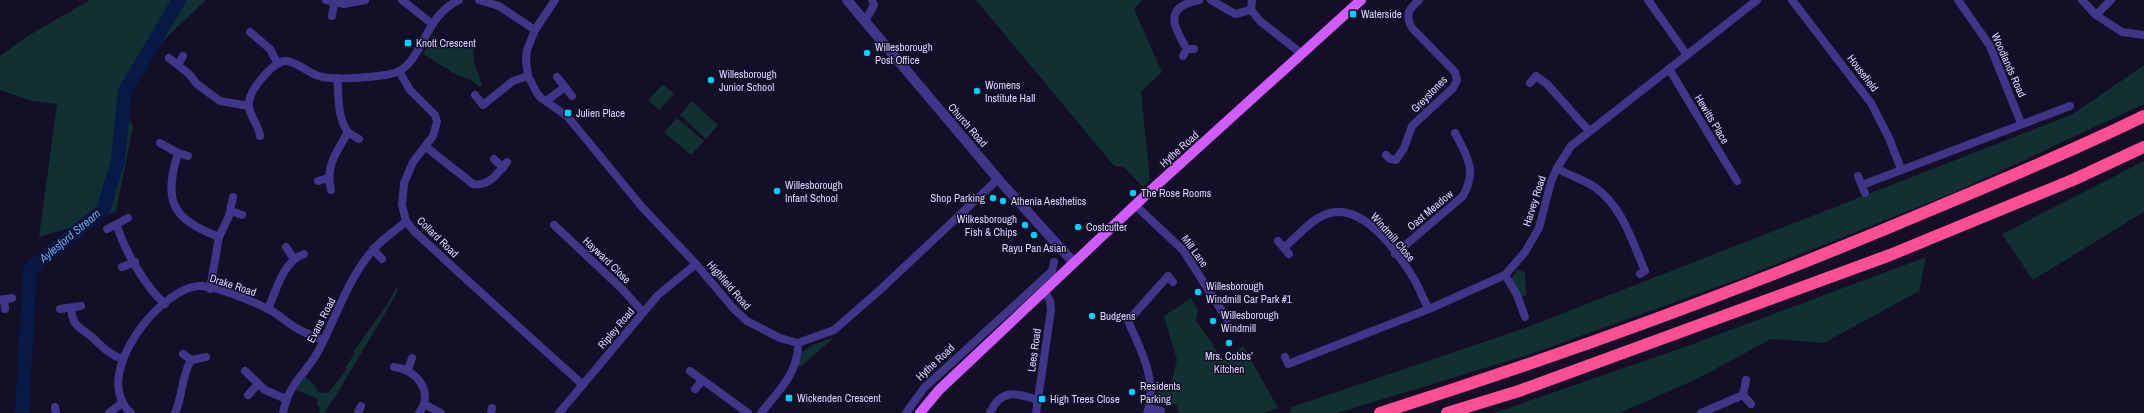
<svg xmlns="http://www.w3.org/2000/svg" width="2144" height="413" viewBox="0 0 2144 413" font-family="'Archivo Narrow',sans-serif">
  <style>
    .green { fill: #103031 }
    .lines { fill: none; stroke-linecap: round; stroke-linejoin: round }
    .river { stroke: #071947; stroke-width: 14 }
    .minor { stroke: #403689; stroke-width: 8 }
    .tertiary { stroke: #403689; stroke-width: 10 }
    .primary { stroke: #d05bff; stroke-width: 10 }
    .motorway { stroke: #ff4f94; stroke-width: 12 }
    .poi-dot { fill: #00d0ff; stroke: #140e27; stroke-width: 1.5 }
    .labels { text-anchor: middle; stroke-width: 3; stroke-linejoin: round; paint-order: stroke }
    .poi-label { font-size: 11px; fill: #dcd4ff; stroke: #140e27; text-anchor: start }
    .street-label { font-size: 11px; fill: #dcd4ff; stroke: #140e27 }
    .water-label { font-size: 12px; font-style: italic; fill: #62a9ff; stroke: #140e27 }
  </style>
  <rect width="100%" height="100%" fill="#140e27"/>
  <!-- green -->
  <g class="green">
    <path d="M90 0H218H206L168 36 119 94 133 127 116 211 70 228 39 237 57 104 32 101 0 90V56L26 37Z"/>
    <path d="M976 0H1142L1134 9 1162 72 1141 92 1150 180 1143 187 1124 167 1114 166Z"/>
    <path d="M433 35C436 38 440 42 443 44 453 48 461 39 473 45L474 62 482 85 480 87 471 80 453 73 423 54Z"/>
    <path d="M2144 65V104L1960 190 1739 279 1528 355 1337 413H1290L1292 407 1525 328 2073 114Z"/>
    <path d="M663 84 674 94 659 110 648 100Z"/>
    <path d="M692 101 718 125 706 139 680 115Z"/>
    <path d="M677 118 704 141 691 155 664 132Z"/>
    <path d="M2144 161V212L2033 280 2002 234Z"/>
    <path d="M1926 257 1919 291 1824 343 1771 339 1699 378 1620 413H1494L1693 344Z"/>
    <path d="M1517 270 1525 272 1526 296H1521L1511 279Z"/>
    <path d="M397 286V293L334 399 331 401 325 413H319L320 409 317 404 318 399 296 390 305 377 315 385 318 392 328 393 347 369 345 368 355 353 353 352 389 302Z"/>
    <path d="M1191 298 1198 310 1196 320 1223 360 1243 346 1278 408 1264 413H1179L1176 404 1166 406 1157 405V391L1170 387 1177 360 1164 316Z"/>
    <path d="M833 337 830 341 800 367 799 366C796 346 819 344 833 337Z"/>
  </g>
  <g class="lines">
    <!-- river -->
    <path class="river" d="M22 413 30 269 103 210 118 160 125 91 179 0"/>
    <!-- minor -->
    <g class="minor">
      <path d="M326 0 344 4 365 0"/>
      <path d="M402 0 432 24"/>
      <path d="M479 0 499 6 535 30"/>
      <path d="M555 0 535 30 527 50 526 60 528 76 537 93 541 98 567 116 642 207 696 264 733 308 747 321 780 338 798 343 834 330 881 289 998 179"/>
      <path d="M1211 0 1235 14 1251 10"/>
      <path d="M1252 0 1251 10 1260 21 1302 54"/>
      <path d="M1648 0 1687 55"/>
      <path d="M1792 0 1871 103 1889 138 1901 169"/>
      <path d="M1958 0 1990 46 2021 123"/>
      <path d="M2082 0 2096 15 2122 32 2144 35"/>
      <path d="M2096 15 2111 0"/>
      <path d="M332 16 334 3"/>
      <path d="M865 21 874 5 872 0"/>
      <path d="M250 32 270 49 278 64"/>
      <path d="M1194 49H1187C1172 25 1164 7 1199 0"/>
      <path d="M1183 56 1187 49"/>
      <path d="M169 58 189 74 197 84 220 101 249 106"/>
      <path d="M178 65 183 56"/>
      <path d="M1669 69 1737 181"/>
      <path d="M399 71 410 90 435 115 437 122 433 136 413 162 404 183 402 205 406 221 414 231 455 269 583 385"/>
      <path d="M557 77 572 96"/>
      <path d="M337 78C339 94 337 119 348 132 351 135 356 137 359 139"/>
      <path d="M1530 83 1536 76 1547 84 1589 131"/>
      <path d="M475 95 483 105 513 81 528 76"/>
      <path d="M546 101 565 87"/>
      <path d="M260 136C259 124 247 114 249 102 250 90 273 61 286 61 298 62 308 73 319 76 333 81 384 77 397 72 423 61 424 16 459 0"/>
      <path d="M160 143 178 153 188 156"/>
      <path d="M426 147 473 184C489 187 497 174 507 162"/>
      <path d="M178 153C163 202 172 219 219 237"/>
      <path d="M1386 155 1390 159 1396 160 1404 148 1412 126 1453 88 1457 80 1455 72 1412 28C1405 15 1408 10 1419 0"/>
      <path d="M494 159 503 168"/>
      <path d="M1557 168C1569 176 1584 179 1596 188 1623 208 1632 241 1645 271L1640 274"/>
      <path d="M1858 176 1865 193"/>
      <path d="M318 181 328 178"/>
      <path d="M1862 185 2070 106"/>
      <path d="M331 190C325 165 337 152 348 132"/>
      <path d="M1135 205 1183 250 1227 319"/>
      <path d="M231 211 242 215"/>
      <path d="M117 225C123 248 146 288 165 304"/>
      <path d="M554 225 620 287 643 312"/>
      <path d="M107 229 128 218"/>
      <path d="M1278 241 1289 254"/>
      <path d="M286 247 294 259"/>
      <path d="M1284 248C1296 237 1310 221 1324 215 1361 199 1397 251 1414 279 1420 289 1423 300 1429 309"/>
      <path d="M373 249 382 259"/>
      <path d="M1395 254 1463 196C1477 171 1468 157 1455 133"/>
      <path d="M122 267 135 262"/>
      <path d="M1505 275 1517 295 1525 317"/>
      <path d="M210 289 219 237 229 216 233 197"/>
      <path d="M4 299 5 309"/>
      <path d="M0 300 12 298"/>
      <path d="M72 308C70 325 81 328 92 337 102 346 108 354 122 359"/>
      <path d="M60 309 81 306"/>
      <path d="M268 309C276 291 283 261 304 254"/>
      <path d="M183 354 191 360"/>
      <path d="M1285 357 1288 364 1429 309 1505 275 1525 252 1539 228 1551 182 1557 168 1571 146 1757 0"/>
      <path d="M394 367C416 369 435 392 419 413"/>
      <path d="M408 370 412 358"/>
      <path d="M245 371 265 390 286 399"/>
      <path d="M690 371 748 413"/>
      <path d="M1746 380 1743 395 1751 404"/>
      <path d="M695 389 702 381"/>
      <path d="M248 395 258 384"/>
      <path d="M424 404 441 413"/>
      <path d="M55 407 56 413"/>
      <path d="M1149 408 1161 411"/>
      <path d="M109 413 122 403"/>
      <path d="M131 413C88 376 164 283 202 286 221 288 250 300 268 309 279 314 287 323 298 329 306 334 315 336 323 340"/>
      <path d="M175 413C183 396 181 377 191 360L206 357"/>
      <path d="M283 413C289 381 307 374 320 348 337 315 349 276 374 249 383 238 396 231 406 221"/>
      <path d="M358 413 361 406"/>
      <path d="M491 413 492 408"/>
      <path d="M559 413 658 295 696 264"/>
      <path d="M761 413C778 392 799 372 798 343"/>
      <path d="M906 413 924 388 1052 271 1054 262"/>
      <path d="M990 413C1001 388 1016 393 1038 400"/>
      <path d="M1036 413 1051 310 1050 301 1045 292"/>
      <path d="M1147 413C1158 381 1141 350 1128 321L1168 276 1173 282"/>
      <path d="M1701 413 1743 395"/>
    </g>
    <!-- tertiary -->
    <path class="tertiary" d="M847 0 998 179 1074 263"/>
    <!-- primary -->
    <path class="primary" d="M920 413 939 390 1149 192 1361 0"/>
    <!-- motorway -->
    <g class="motorway">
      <path d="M1380 413C1567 354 1752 286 1933 209 2004 179 2075 150 2144 116"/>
      <path d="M1447 413 1519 391 1890 255 2075 179 2144 147"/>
    </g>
  </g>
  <!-- markers -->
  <g class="poi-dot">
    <rect x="1349" y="10" width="8" height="8" rx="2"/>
    <rect x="404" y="39" width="8" height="8" rx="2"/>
    <circle cx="867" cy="53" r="4"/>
    <circle cx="711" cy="80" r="4"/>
    <circle cx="977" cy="91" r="4"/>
    <rect x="564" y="109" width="8" height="8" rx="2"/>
    <circle cx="777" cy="191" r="4"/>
    <circle cx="1133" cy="193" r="4"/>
    <circle cx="993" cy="198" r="4"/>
    <circle cx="1003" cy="201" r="4"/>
    <circle cx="1025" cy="225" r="4"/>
    <circle cx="1078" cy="227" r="4"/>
    <circle cx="1034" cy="235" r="4"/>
    <circle cx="1198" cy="292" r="4"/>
    <circle cx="1092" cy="316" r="4"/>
    <circle cx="1213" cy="321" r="4"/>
    <circle cx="1229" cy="343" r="4"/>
    <circle cx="1132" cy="392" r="4"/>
    <rect x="785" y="394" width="8" height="8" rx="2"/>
    <rect x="1038" y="395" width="8" height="8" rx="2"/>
  </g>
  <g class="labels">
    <!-- poi labels -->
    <g class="poi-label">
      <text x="1361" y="18">Waterside</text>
      <text x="416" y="47">Knott Crescent</text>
      <text x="875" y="51">Willesborough<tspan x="875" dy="13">Post Office</tspan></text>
      <text x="719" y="78">Willesborough<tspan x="719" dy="13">Junior School</tspan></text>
      <text x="985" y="89">Womens<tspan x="985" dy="13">Institute Hall</tspan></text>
      <text x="576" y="117">Julien Place</text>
      <text x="785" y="189">Willesborough<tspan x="785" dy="13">Infant School</tspan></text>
      <text x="1141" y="197">The Rose Rooms</text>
      <text x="985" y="202" text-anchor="end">Shop Parking</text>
      <text x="1011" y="205">Athenia Aesthetics</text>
      <text x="1017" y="223" text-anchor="end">Wilkesborough<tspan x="1017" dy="13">Fish &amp; Chips</tspan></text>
      <text x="1086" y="231">Costcutter</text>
      <text x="1034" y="252" text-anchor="middle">Rayu Pan Asian</text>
      <text x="1206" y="290">Willesborough<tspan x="1206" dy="13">Windmill Car Park #1</tspan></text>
      <text x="1221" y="319">Willesborough<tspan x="1221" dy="13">Windmill</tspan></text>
      <text x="1100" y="320">Budgens</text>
      <text x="1229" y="360" text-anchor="middle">Mrs. Cobbs’<tspan x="1229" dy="13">Kitchen</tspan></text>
      <text x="1140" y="390">Residents<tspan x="1140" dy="13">Parking</tspan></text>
      <text x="797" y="402">Wickenden Crescent</text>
      <text x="1050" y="403">High Trees Close</text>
    </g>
    <!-- street labels -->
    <g class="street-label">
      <text transform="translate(2009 65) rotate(66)" y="4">Woodlands Road</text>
      <text transform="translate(1863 73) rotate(53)" y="4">Housefield</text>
      <text transform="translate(1429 94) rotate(-46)" y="4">Greystones</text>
      <text transform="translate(1712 119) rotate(59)" y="4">Hewitts Place</text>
      <text transform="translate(968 125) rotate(49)" y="4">Church Road</text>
      <text transform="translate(1179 149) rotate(-42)" y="4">Hythe Road</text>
      <text transform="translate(1534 201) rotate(-72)" y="4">Harvey Road</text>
      <text transform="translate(1430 210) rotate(-40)" y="4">Oast Meadow</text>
      <text transform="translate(438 237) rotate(44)" y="4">Collard Road</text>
      <text transform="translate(1393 237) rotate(49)" y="4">Windmill Close</text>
      <text transform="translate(1195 251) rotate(54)" y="4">Mill Lane</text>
      <text transform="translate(607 260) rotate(44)" y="4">Hayward Close</text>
      <text transform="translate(233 285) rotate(18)" y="4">Drake Road</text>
      <text transform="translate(729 285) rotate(49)" y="4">Highfield Road</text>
      <text transform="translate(321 320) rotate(-63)" y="4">Evans Road</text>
      <text transform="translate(616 328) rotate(-50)" y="4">Ripley Road</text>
      <text transform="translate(1034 350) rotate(-82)" y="4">Lees Road</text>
      <text transform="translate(935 362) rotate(-43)" y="4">Hythe Road</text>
    </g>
    <!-- water labels -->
    <g class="water-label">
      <text transform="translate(70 236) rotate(-40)" y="4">Aylesford Stream</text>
    </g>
  </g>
</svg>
